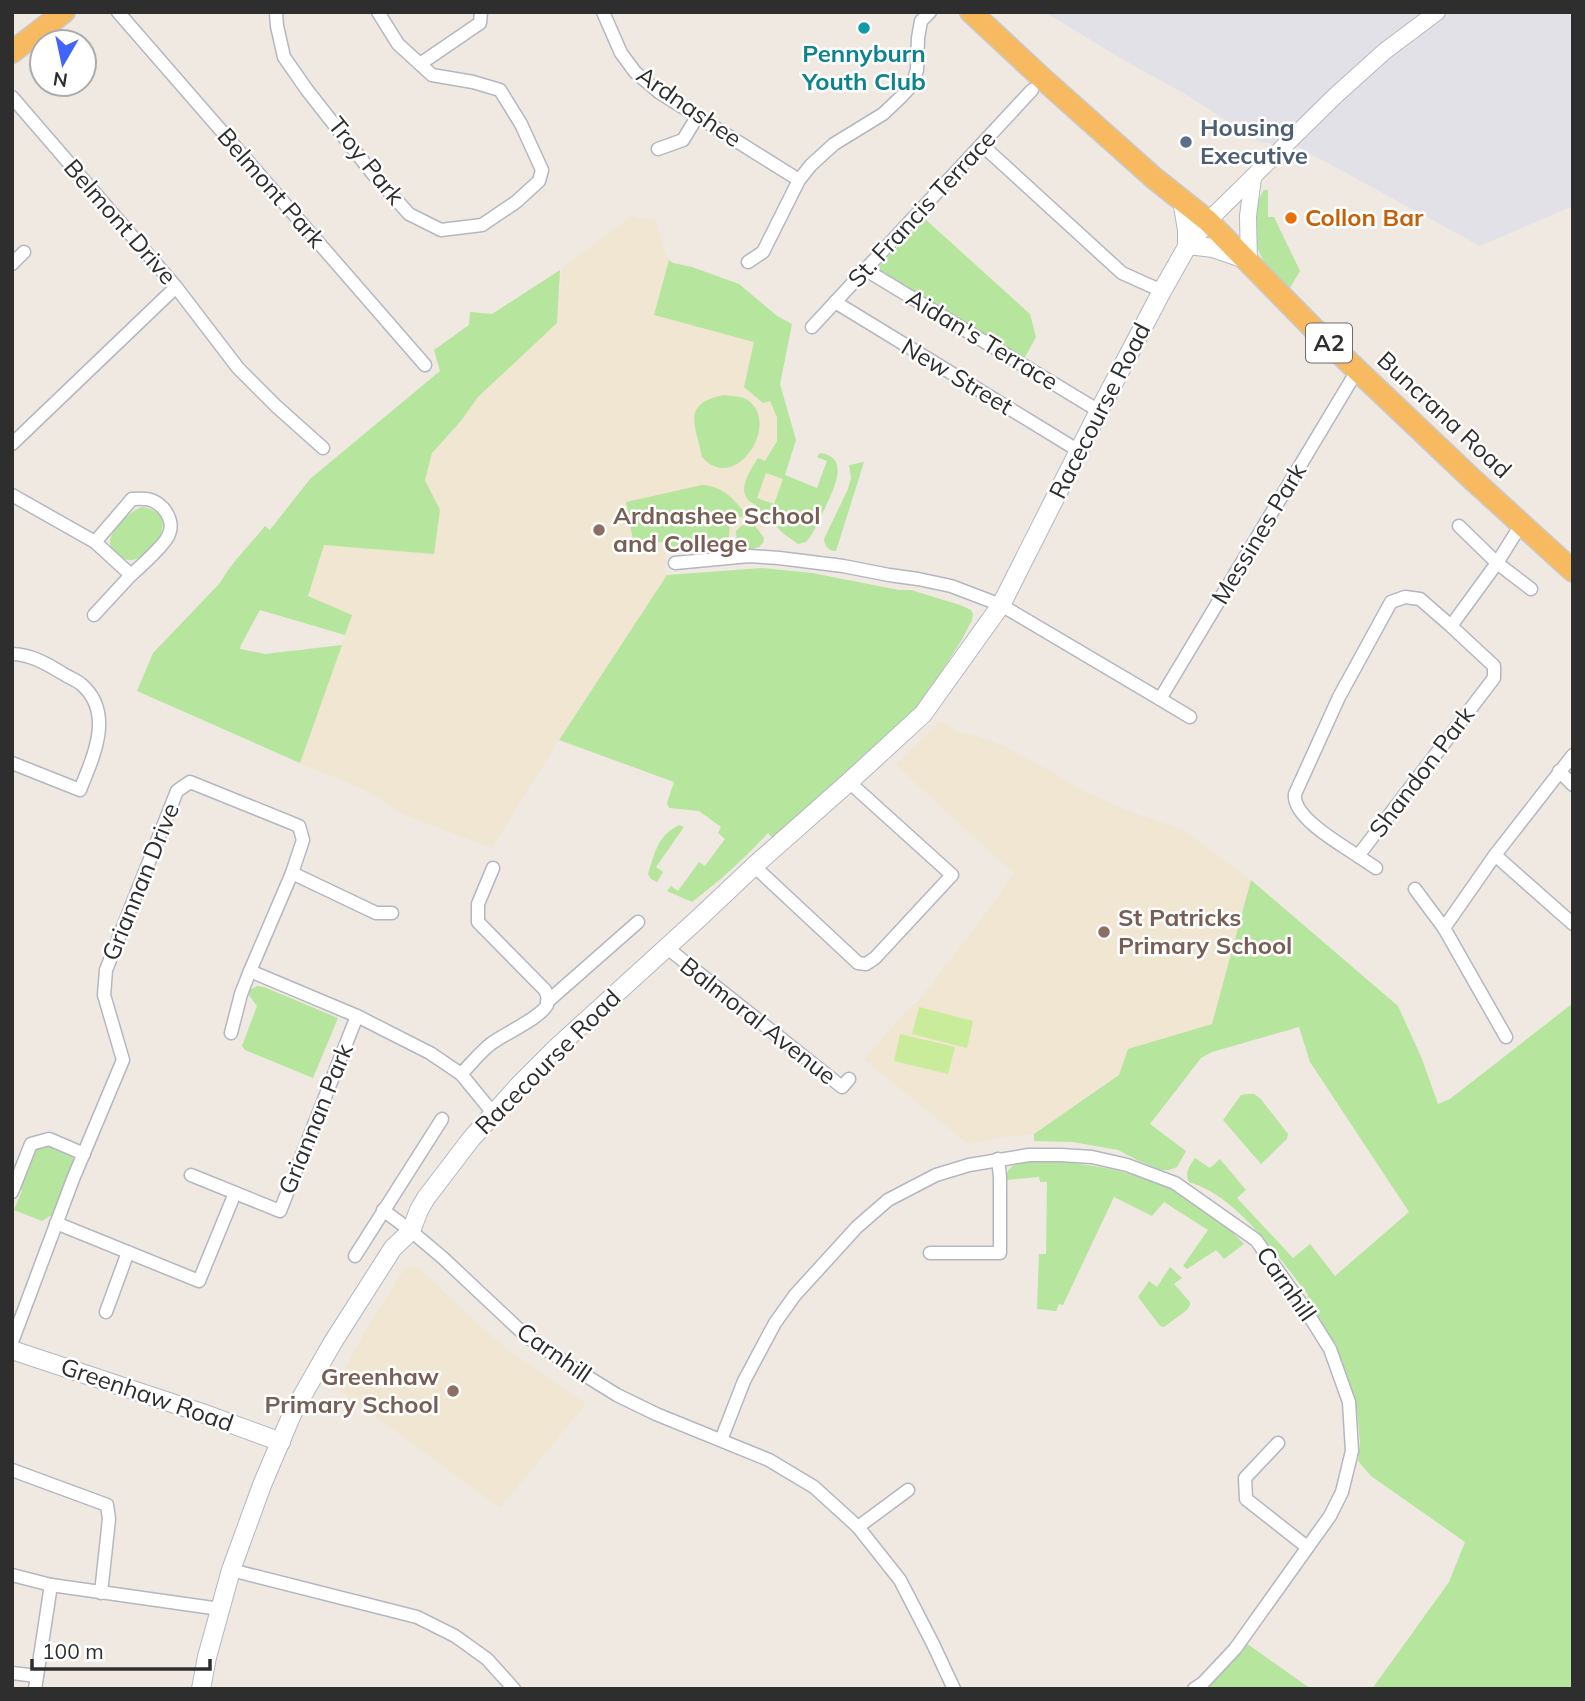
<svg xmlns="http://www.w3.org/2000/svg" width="1585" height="1701" viewBox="0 0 1585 1701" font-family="Mulish,sans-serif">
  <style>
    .industrial { fill: #e3e1e8 }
    .education { fill: #f0e6d1 }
    .green { fill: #b6e59e; fill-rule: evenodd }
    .pitch { fill: #c9ec9a }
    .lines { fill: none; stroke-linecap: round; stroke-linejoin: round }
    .minor-casing { stroke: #b4b7c1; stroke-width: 15 }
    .tertiary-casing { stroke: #b4b7c1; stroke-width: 18 }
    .secondary-casing { stroke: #b4b7c1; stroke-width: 20 }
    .trunk-casing { stroke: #c9c9c9; stroke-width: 24 }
    .minor { stroke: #fff; stroke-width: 12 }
    .tertiary { stroke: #fff; stroke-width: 16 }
    .secondary { stroke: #fff; stroke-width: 18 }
    .trunk { stroke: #f8ba60; stroke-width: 21 }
    .culture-dot { fill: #0f9aa8; stroke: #fff; stroke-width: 2.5 }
    .service-dot { fill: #5c6f8a; stroke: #fff; stroke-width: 2.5 }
    .food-dot { fill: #e8710a; stroke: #fff; stroke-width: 2.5 }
    .education-dot { fill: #8d6e63; stroke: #fff; stroke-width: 2.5 }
    .labels { text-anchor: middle; stroke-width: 5; stroke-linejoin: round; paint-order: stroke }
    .shield { fill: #fff; stroke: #6d6d6d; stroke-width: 2 }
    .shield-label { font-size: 23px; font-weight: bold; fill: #2e2e2e }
    .culture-label { font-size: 24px; font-weight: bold; fill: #0d838f; stroke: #fff }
    .street-label { font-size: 24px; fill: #2e2e2e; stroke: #fff }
    .service-label { font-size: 24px; font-weight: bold; fill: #4e5e75; stroke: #fff; text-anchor: start }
    .food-label { font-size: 24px; font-weight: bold; fill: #c56008; stroke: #fff; text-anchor: start }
    .education-label { font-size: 24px; font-weight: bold; fill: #785e54; stroke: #fff; text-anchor: start }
  </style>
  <rect width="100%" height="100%" fill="#efe9e1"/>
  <!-- industrial -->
  <path class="industrial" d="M1045 12H1573V206L1480 246 1300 148 1260 142 1185 94 1120 58Z"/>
  <!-- education -->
  <g class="education">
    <path d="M632 216 638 219 655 220 664 250 669 260 654 315 765 344 796 440 769 521 754 540 665 551 667 575 559 740 492 848 405 815 365 790 300 763 352 615 308 596 324 545 439 510 425 480 432 453 461 421 478 397 557 323 562 268Z"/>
    <path d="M942 722 945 723 957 732 980 737 1002 745 1059 776 1081 790 1126 810 1183 830 1251 880 1212 1025 1128 1049 1119 1075 1034 1134 1002 1137 968 1144 864 1059 908 1009 918 1001 975 928 1014 874 896 765 937 724Z"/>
    <path d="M418 1267 477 1323 511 1352 586 1404 500 1508 335 1387 367 1328 405 1268Z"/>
  </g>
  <!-- green -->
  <g class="green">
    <path d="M1264 190H1268V217H1274L1300 271 1290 288C1281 286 1279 281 1273 274 1258 254 1252 242 1255 216 1257 206 1258 199 1264 190Z"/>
    <path d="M925 219 1030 314 1036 337 1024 359 881 272 879 269 880 265Z"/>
    <path d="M669 260 673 263 692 267 739 284 777 316 792 324 780 384 796 440 785 475 817 488 827 461 817 457 820 453C852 457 832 492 825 508 819 520 814 533 806 542L798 544 784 534 763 514 756 510V505C733 496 749 472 758 458L765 461 777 441V417L770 401 763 403 744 387 754 342 654 315ZM766 473 783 479 774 504 757 498Z"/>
    <path d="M560 270 557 323 478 397 461 421 432 453 425 480 440 510 434 554 324 545 308 596 352 615 345 635 260 610 241 645 240 649 265 654 342 645 300 763 137 691 153 653 220 583C232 562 250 545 265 526L270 530 310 479 440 371 434 350 469 325 470 312 492 314Z"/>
    <path d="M724 395C731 396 740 396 746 399 783 421 736 496 702 457 696 425 680 404 724 395Z"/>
    <path d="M864 462 836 551C829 551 825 547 824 539L848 489 851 478 849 465Z"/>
    <path d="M702 485C722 486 733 498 744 512V515L741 517 730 518 729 537 709 545 669 550 668 541 634 546 626 502Z"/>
    <path d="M142 507C160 510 167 519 160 537 154 543 148 552 140 557 130 565 111 556 110 543 109 531 131 510 142 507Z"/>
    <path d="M748 523H753L764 538 763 543 759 547 748 550 737 542 736 531 741 526Z"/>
    <path d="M762 568 812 573 899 590H911L960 605 971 610 973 614 972 620 961 641 921 703 775 841 768 833C744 859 720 881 692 902L667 891 671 886 678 891 699 862 705 866 725 839 718 833 721 827 699 811 669 808 667 803 674 782 559 740 667 575Z"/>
    <path d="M679 825 684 827 656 867 663 872 657 882 651 879 648 874C655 853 657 836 679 825Z"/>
    <path d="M1251 880 1398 1006 1422 1059 1438 1104 1450 1099 1573 1003V1689H1372L1449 1582 1465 1542 1371 1476 1358 1461 1360 1442 1357 1410 1348 1379 1334 1344 1307 1300 1308 1295C1279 1257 1237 1196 1189 1182 1184 1172 1190 1166 1195 1158L1210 1168 1220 1159 1246 1190 1237 1198 1293 1258 1310 1244 1335 1276 1409 1212 1310 1062 1299 1027 1212 1052 1201 1058 1150 1124 1186 1151 1177 1167 1169 1170H1161L1139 1161 1118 1150 1073 1142 1034 1141V1134L1119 1075 1128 1049 1212 1024Z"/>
    <path d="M257 986 264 987 338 1018 313 1078 245 1050 242 1046 257 1006 248 994V991Z"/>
    <path d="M1247 1094H1254L1260 1098 1288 1134 1287 1139 1261 1164 1223 1120 1241 1095Z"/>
    <path d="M49 1146 71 1156 75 1161 52 1215 42 1221 14 1210 22 1191 19 1187 33 1153 37 1149Z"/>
    <path d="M1052 1161C1129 1167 1190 1186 1244 1244L1224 1259 1216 1250 1187 1269 1183 1266 1208 1230 1164 1202 1152 1216 1114 1197 1063 1305 1059 1304 1056 1311 1037 1309 1039 1254H1046L1047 1182H1040L1039 1177 1006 1180C1005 1158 1036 1162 1052 1161Z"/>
    <path d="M1170 1267 1182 1278 1174 1284 1190 1302V1305L1187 1310 1164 1327 1160 1326 1138 1297 1149 1281 1157 1287Z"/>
    <path d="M1246 1643 1311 1689H1204C1219 1675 1235 1661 1246 1643Z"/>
  </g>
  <!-- pitch -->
  <g class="pitch">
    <path d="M919 1007 973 1021 967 1048 912 1034Z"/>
    <path d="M900 1034 955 1047 948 1074 894 1061Z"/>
  </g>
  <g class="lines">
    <defs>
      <g id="minor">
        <path d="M118 12 425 365"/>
        <path d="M276 12 277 26 284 57 307 90 373 174 409 214 441 230 482 225 516 202 539 181 542 170 521 124 500 90 473 82 432 75 398 44 378 12"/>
        <path d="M603 12 621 53 635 72 660 93 799 180"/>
        <path d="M420 64 480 23 481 12"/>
        <path d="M12 97 176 287 238 368 276 406 323 448"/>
        <path d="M982 145 1122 273 1162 291"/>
        <path d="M658 149 683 140 697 117"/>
        <path d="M748 262 763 252 799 180 811 165 834 144 883 114 901 97 912 85 917 70 918 38 921 21 930 12"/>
        <path d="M12 264 24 252"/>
        <path d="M866 270 1099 411"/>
        <path d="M835 302 1079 451"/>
        <path d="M812 327 1032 90"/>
        <path d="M12 444 176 287"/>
        <path d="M12 495 95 542 131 575 94 615"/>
        <path d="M1459 526 1497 563 1531 589"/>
        <path d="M95 542 132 499C145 498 153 498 163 508 169 515 173 525 169 534 166 544 140 567 131 575"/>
        <path d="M675 563 749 556 779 558 843 566 889 575 918 579 951 586 1001 605 1160 699 1358 369"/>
        <path d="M1451 626 1494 666V678L1358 856C1340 844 1292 817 1295 794L1339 697 1391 602 1405 597 1420 599 1451 626 1497 563 1522 523"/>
        <path d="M12 654C30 654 47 664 62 673 68 677 76 680 81 684 115 713 93 757 80 790L12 763"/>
        <path d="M1160 699 1190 717"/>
        <path d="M1559 771 1573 785"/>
        <path d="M1495 855 1573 924"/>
        <path d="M1358 856 1376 868"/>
        <path d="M754 866 858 963 866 964 875 958 952 875 849 782"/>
        <path d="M1415 889 1444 928 1506 1037"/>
        <path d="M1444 928 1495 855 1573 755"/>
        <path d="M666 947 842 1087 849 1079"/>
        <path d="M250 971 357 1016 430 1053 461 1074 493 1113"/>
        <path d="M547 1002 638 922"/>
        <path d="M231 1033 241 994 250 971 292 873 376 913H392"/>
        <path d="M461 1074C471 1064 481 1051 492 1043 504 1034 540 1018 547 1005 549 1000 547 994 545 990L478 922V904L493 868"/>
        <path d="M191 1175 280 1211 357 1016"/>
        <path d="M12 1192 31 1144 49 1139 84 1154"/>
        <path d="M383 1210 411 1231 443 1258 526 1336 575 1369 617 1395 656 1414 769 1460 814 1487 858 1527 900 1580 933 1644 954 1689"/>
        <path d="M56 1223 199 1281 235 1193"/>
        <path d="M930 1253H1000V1177L998 1159"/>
        <path d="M355 1256 442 1119"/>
        <path d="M106 1312 128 1252"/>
        <path d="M12 1342 73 1179 123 1060 104 995 106 970 177 791 190 782 299 826 303 840 292 873"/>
        <path d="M721 1440 744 1381 775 1323 795 1295 857 1227 888 1200 936 1175 969 1165 1029 1155H1061L1092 1157 1127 1165 1175 1183 1256 1240 1305 1309 1330 1349 1349 1402 1352 1451 1342 1492 1330 1516 1235 1649 1203 1683 1194 1689"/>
        <path d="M1278 1443 1245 1478 1246 1499 1307 1547"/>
        <path d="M12 1470 107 1505 109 1519 101 1593"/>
        <path d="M858 1527 908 1490"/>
        <path d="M231 1570 417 1617 455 1636 487 1659 514 1689"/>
        <path d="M12 1575 51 1585 220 1609"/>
        <path d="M12 1673 37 1676"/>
        <path d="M35 1689 51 1585"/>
      </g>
      <g id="tertiary">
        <path d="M1208 221 1335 96 1385 51 1437 12"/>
        <path d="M1249 263 1248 216 1253 178"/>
      </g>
      <g id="secondary">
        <path d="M1182 200 1187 230V247"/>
        <path d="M1188 245 1213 248 1245 259"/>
        <path d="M12 1350 202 1413 281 1442"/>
        <path d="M201 1689 207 1657 231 1570 262 1485 293 1412 333 1342 393 1248 411 1231 419 1210 426 1198 471 1139 520 1084 554 1050 699 918 754 866 849 782 923 714 1001 605 1099 411 1162 291 1188 245 1208 221"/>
      </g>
      <g id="trunk">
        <path d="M971 12 1043 79 1154 178 1208 221 1316 331 1472 479 1573 571"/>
        <path d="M12 52 64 12"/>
      </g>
    </defs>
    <!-- minor casing -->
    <use href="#minor" class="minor-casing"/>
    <!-- tertiary casing -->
    <use href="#tertiary" class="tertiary-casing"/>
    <!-- secondary casing -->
    <use href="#secondary" class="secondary-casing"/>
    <!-- trunk casing -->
    <use href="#trunk" class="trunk-casing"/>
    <!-- minor -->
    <use href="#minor" class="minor"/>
    <!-- tertiary -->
    <use href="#tertiary" class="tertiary"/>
    <!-- secondary -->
    <use href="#secondary" class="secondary"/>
    <!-- trunk -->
    <use href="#trunk" class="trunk"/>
  </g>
  <!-- markers -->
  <circle class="culture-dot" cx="864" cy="28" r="7"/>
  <circle class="service-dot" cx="1186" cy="142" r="7"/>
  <circle class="food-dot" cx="1291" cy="218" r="7"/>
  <g class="education-dot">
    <circle cx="599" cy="530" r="7"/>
    <circle cx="1104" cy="932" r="7"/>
    <circle cx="453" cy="1391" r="7"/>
  </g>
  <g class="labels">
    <!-- shield labels -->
    <rect class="shield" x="1306" y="323.5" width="46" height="39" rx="5"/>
    <g class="shield-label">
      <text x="1329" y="351">A2</text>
    </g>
    <!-- culture labels -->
    <g class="culture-label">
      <text x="864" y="62">Pennyburn<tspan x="864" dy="28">Youth Club</tspan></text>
    </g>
    <!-- street labels -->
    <g class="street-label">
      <text transform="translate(689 107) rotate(35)" y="8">Ardnashee</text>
      <text transform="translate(366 161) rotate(51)" y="8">Troy Park</text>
      <text transform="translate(271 188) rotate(49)" y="8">Belmont Park</text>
      <text transform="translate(922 209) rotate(-47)" y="8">St. Francis Terrace</text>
      <text transform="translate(120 222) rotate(49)" y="8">Belmont Drive</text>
      <text transform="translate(982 340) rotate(31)" y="8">Aidan's Terrace</text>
      <text transform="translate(957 377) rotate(31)" y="8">New Street</text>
      <text transform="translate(1100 411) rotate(-63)" y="8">Racecourse Road</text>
      <text transform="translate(1444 415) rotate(43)" y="8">Buncrana Road</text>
      <text transform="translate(1259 534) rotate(-59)" y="8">Messines Park</text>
      <text transform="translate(1422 772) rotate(-53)" y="8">Shandon Park</text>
      <text transform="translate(141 882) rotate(-68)" y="8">Griannan Drive</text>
      <text transform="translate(758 1021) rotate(38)" y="8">Balmoral Avenue</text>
      <text transform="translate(548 1062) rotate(-45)" y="8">Racecourse Road</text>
      <text transform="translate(316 1119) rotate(-68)" y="8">Griannan Park</text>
      <text transform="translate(1286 1284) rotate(55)" y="8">Carnhill</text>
      <text transform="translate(554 1353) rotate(35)" y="8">Carnhill</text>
      <text transform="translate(147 1395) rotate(19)" y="8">Greenhaw Road</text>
    </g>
    <!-- service labels -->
    <g class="service-label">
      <text x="1200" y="136">Housing<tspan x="1200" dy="28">Executive</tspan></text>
    </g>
    <!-- food labels -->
    <g class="food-label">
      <text x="1305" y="226">Collon Bar</text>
    </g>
    <!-- education labels -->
    <g class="education-label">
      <text x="613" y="524">Ardnashee School<tspan x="613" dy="28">and College</tspan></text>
      <text x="1118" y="926">St Patricks<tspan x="1118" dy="28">Primary School</tspan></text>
      <text x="439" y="1385" text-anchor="end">Greenhaw<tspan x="439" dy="28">Primary School</tspan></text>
    </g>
  </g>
  <!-- border -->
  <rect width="1585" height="1701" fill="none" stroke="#2e2e2e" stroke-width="28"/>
  <!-- north arrow -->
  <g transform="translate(63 63) rotate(189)"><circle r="33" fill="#ffffff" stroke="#ababab" stroke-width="2"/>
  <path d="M0-5L12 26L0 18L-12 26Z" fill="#4264fb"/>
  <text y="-10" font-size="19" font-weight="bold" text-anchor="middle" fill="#2e2e2e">N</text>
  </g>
  <!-- scale -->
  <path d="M32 1659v10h178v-10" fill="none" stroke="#2e2e2e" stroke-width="3.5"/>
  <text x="42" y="1659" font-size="21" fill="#2e2e2e" stroke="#ffffff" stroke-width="5" paint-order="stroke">100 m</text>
</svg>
